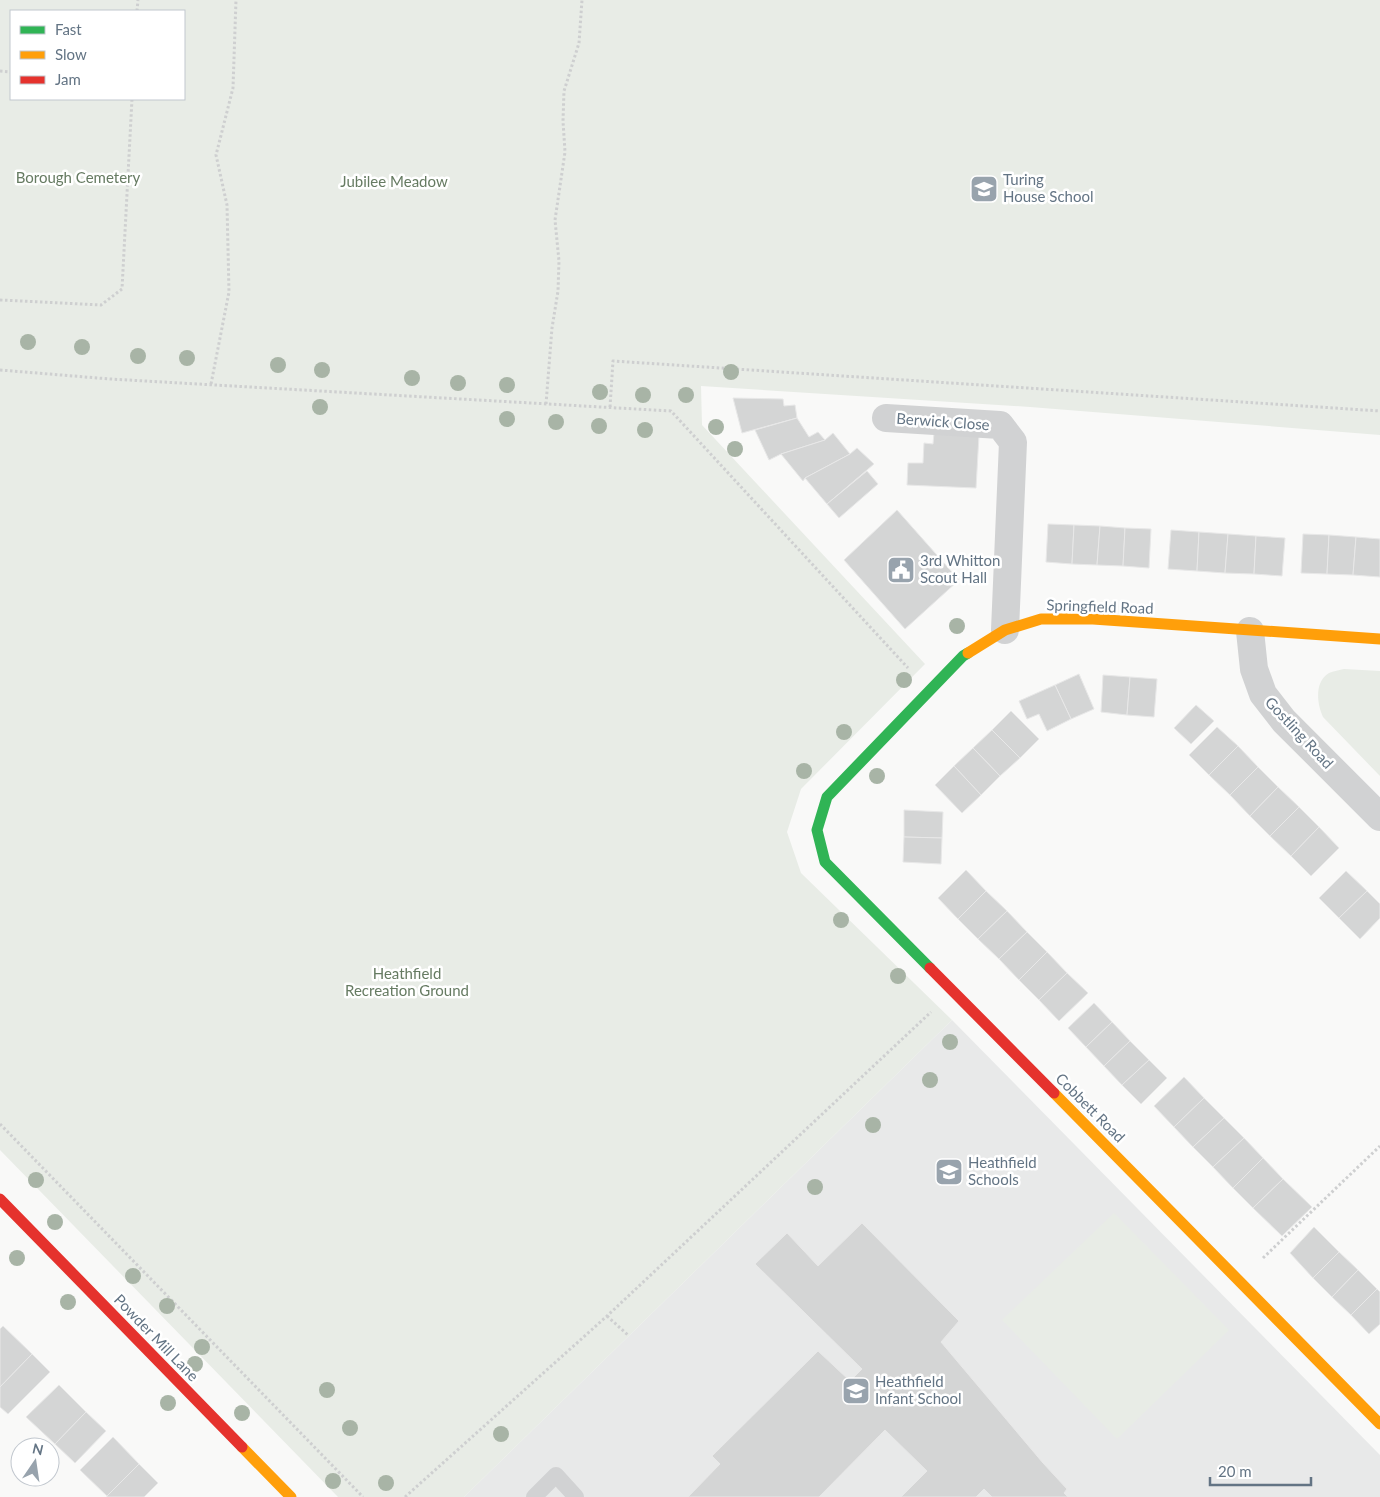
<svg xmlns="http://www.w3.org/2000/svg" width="1380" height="1497" viewBox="0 0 1380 1497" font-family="Lato,sans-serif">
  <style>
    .built { fill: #e8e9e9 }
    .green { fill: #e8ece6; fill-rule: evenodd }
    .building { fill: #d4d5d5; stroke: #e8e8e8 }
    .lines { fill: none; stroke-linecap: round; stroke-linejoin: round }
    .path { stroke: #cecfd0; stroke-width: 3; stroke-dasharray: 2.5 2.5; stroke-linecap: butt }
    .lane { stroke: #d1d2d3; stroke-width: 16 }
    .street { stroke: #d1d2d3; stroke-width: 28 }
    .fast { stroke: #30b455; stroke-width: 11 }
    .slow { stroke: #ff9f0a; stroke-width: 11 }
    .jam { stroke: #e5322d; stroke-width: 11 }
    .tree { fill: #a8b4a6 }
    .labels { text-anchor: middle; stroke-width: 5; stroke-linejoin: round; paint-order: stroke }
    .park-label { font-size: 15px; fill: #667b62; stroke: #fff }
    .poi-label { font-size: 15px; fill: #637484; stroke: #fff; text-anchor: start }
    .street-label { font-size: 15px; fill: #637484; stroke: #fff }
  </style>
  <rect width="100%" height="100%" fill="#f9f9f8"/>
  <!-- built -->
  <path class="built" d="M952 1020 1380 1455V1497H464Z"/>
  <!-- green -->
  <g class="green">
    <path d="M0 0H1380V435L1030 407 701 386 702 425 925 664 801 789 787 832 801 873 952 1020 464 1497H338L0 1150ZM11 11H184V99H11Z"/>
    <path d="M1344 669 1380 671V776L1323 717C1317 704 1314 682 1329 673 1333 671 1340 670 1344 669Z"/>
    <path d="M1114 1213 1229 1330 1117 1439 1002 1320Z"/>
  </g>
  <!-- building -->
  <g class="building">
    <path d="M733 398 783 399 784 406 795 405 797 418 742 433Z"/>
    <path d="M797 418 809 437 818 432 825 440 781 454 769 460 755 430Z"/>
    <path d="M833 433 850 454 805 478 803 481 781 454 825 440Z"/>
    <path d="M934 433 979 435 976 488 907 485 908 463H923L924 443 933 444Z"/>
    <path d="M857 448 874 464 827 504 805 478 850 454Z"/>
    <path d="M867 471 878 484 839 518 827 504Z"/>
    <path d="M897 510 959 580 905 629 844 560Z"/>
    <path d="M1048 524 1074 525 1072 564 1046 562Z"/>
    <path d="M1074 525 1100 526 1097 565 1072 564Z"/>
    <path d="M1100 526 1125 528 1123 566 1097 565Z"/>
    <path d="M1125 528 1151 529 1149 568 1123 566Z"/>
    <path d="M1171 530 1199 532 1197 571 1168 569Z"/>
    <path d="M1199 532 1228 534 1225 573 1197 571Z"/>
    <path d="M1228 534 1256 536 1254 574 1225 573Z"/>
    <path d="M1303 534 1329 535 1327 574 1301 573Z"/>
    <path d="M1329 535 1356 537 1353 575 1327 574Z"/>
    <path d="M1256 536 1285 538 1282 576 1254 574Z"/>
    <path d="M1356 537 1380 539V577L1353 575Z"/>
    <path d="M1079 674 1094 709 1071 719 1055 685Z"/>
    <path d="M1103 675 1130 677 1127 715 1101 712Z"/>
    <path d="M1130 677 1157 679 1154 717 1127 715Z"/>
    <path d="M1055 685 1071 719 1047 731 1039 714 1027 719 1019 701Z"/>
    <path d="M1196 705 1214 721 1191 744 1174 728Z"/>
    <path d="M1011 711 1039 739 1020 758 992 730Z"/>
    <path d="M1217 727 1238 746 1209 775 1189 755Z"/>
    <path d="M992 730 1020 758 1000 776 973 748Z"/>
    <path d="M1238 746 1258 767 1230 795 1209 775Z"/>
    <path d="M973 748 1000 776 981 795 954 766Z"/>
    <path d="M954 766 981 795 962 813 935 785Z"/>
    <path d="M1258 767 1278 787 1250 816 1230 795Z"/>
    <path d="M1278 787 1299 807 1270 836 1250 816Z"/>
    <path d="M1299 807 1319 827 1291 856 1270 836Z"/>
    <path d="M904 810 943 812 942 838 904 837Z"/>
    <path d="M1319 827 1339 848 1311 876 1291 856Z"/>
    <path d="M904 837 942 838 941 864 903 862Z"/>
    <path d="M966 870 986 891 958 919 938 898Z"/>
    <path d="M1346 871 1367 891 1339 918 1319 898Z"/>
    <path d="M986 891 1007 911 978 939 958 919Z"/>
    <path d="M1367 891 1380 904V918L1360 939 1339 918Z"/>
    <path d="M1007 911 1027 932 999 959 978 939Z"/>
    <path d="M1027 932 1047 952 1019 980 999 959Z"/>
    <path d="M1047 952 1067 973 1039 1000 1019 980Z"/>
    <path d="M1067 973 1088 993 1059 1021 1039 1000Z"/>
    <path d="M1094 1003 1112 1022 1086 1047 1068 1028Z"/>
    <path d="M1112 1022 1130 1041 1104 1066 1086 1047Z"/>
    <path d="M1130 1041 1149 1060 1122 1085 1104 1066Z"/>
    <path d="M1149 1060 1167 1078 1141 1104 1122 1085Z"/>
    <path d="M1184 1077 1204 1098 1174 1127 1154 1106Z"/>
    <path d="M1204 1098 1224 1118 1193 1147 1174 1127Z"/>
    <path d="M1224 1118 1244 1138 1213 1167 1193 1147Z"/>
    <path d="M1244 1138 1263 1158 1233 1188 1213 1167Z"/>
    <path d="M1263 1158 1283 1179 1253 1208 1233 1188Z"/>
    <path d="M1283 1179 1312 1207 1282 1236 1253 1208Z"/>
    <path d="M862 1223 959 1321 941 1342 1043 1463 1067 1489 1064 1493 1068 1497H992L984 1489 976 1497H901L927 1471 885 1430 819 1497H688L720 1464 712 1456 818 1351 850 1381 862 1369 755 1264 787 1233 818 1266Z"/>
    <path d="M1314 1227 1339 1252 1313 1278 1290 1253Z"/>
    <path d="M1339 1252 1358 1270 1332 1297 1313 1278Z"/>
    <path d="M1358 1270 1377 1289 1351 1315 1332 1297Z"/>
    <path d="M1377 1289 1380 1292V1324L1369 1334 1351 1315Z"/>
    <path d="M3 1326 32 1354 0 1387V1329Z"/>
    <path d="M32 1354 50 1372 8 1414 0 1407V1387Z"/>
    <path d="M59 1385 86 1412 55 1444 26 1417Z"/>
    <path d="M86 1412 106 1431 75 1463 55 1444Z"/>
    <path d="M113 1437 139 1464 107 1496 80 1470Z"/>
    <path d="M139 1464 158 1483 144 1497H107V1496Z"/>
  </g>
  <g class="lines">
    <!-- path -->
    <g class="path">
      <path d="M137 11 138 0"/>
      <path d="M0 71 11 72"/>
      <path d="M0 300 101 305 122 289 132 99"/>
      <path d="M0 370 110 379 671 411 908 668"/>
      <path d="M211 384 229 292 227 205 216 155 233 88 236 0"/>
      <path d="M546 404 552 328 558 291 559 261 555 220 565 152 563 121 564 91 579 43 582 0"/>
      <path d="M610 407 613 361 1380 411"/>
      <path d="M0 1124 363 1497"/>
      <path d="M1263 1258 1380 1146"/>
      <path d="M607 1316 629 1336"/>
      <path d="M405 1497 607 1316 931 1012"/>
    </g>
    <!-- lane -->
    <path class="lane" d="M534 1497 556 1475 576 1497"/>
    <!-- street -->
    <g class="street">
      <path d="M886 418 1000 425 1013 442 1005 630"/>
      <path d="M1250 631 1254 669 1263 694 1284 721 1380 817"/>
    </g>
    <!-- fast -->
    <path class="fast" d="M930 968 825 862 817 830 827 797 963 656 968 653"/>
    <!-- slow -->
    <g class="slow">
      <path d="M968 653 1005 630 1041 619H1093L1380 639"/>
      <path d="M1054 1093 1380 1424"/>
      <path d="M242 1447 291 1497"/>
    </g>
    <!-- jam -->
    <g class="jam">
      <path d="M930 968 1054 1093"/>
      <path d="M0 1199 242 1447"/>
    </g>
  </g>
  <!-- trees -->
  <g class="tree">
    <circle cx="28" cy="342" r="8"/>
    <circle cx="82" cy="347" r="8"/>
    <circle cx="138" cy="356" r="8"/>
    <circle cx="187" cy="358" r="8"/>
    <circle cx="278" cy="365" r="8"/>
    <circle cx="322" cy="370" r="8"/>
    <circle cx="731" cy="372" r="8"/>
    <circle cx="412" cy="378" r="8"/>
    <circle cx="458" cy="383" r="8"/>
    <circle cx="507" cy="385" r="8"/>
    <circle cx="600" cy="392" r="8"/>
    <circle cx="643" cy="395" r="8"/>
    <circle cx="686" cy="395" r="8"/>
    <circle cx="320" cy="407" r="8"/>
    <circle cx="507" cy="419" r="8"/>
    <circle cx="556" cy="422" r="8"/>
    <circle cx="599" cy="426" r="8"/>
    <circle cx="716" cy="427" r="8"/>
    <circle cx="645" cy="430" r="8"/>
    <circle cx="735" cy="449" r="8"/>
    <circle cx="957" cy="626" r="8"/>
    <circle cx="904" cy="680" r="8"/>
    <circle cx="844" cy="732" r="8"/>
    <circle cx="804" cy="771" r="8"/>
    <circle cx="877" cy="776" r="8"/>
    <circle cx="841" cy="920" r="8"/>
    <circle cx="898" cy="976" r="8"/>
    <circle cx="950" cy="1042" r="8"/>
    <circle cx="930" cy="1080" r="8"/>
    <circle cx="873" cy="1125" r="8"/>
    <circle cx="36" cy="1180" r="8"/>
    <circle cx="815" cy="1187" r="8"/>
    <circle cx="55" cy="1222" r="8"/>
    <circle cx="17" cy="1258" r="8"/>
    <circle cx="133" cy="1276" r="8"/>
    <circle cx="68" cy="1302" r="8"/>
    <circle cx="167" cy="1306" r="8"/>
    <circle cx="202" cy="1347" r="8"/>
    <circle cx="195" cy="1364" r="8"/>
    <circle cx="327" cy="1390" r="8"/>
    <circle cx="168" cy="1403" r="8"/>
    <circle cx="242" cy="1413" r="8"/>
    <circle cx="350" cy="1428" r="8"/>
    <circle cx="501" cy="1434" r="8"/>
    <circle cx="333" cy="1481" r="8"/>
    <circle cx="386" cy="1483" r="8"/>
  </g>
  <!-- icons -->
  <defs>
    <symbol id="school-square" viewBox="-11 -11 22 22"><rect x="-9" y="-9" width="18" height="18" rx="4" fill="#98a3ad" stroke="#fff"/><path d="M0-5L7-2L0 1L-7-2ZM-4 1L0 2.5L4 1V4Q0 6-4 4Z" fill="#fff"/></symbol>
    <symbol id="civic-square" viewBox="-11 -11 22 22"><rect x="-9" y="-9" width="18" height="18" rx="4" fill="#98a3ad" stroke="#fff"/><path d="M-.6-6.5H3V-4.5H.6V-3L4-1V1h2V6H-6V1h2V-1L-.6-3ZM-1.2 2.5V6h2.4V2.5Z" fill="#fff"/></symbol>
  </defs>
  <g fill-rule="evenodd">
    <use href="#school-square" x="968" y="173" width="32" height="32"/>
    <use href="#civic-square" x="885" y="554" width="32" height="32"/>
    <use href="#school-square" x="933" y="1156" width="32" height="32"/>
    <use href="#school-square" x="840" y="1375" width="32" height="32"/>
  </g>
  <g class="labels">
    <!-- park labels -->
    <g class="park-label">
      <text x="78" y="183">Borough Cemetery</text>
      <text x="394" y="187">Jubilee Meadow</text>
      <text x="407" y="979">Heathfield<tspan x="407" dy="17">Recreation Ground</tspan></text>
    </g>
    <!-- poi labels -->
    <g class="poi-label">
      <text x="1003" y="185">Turing<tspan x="1003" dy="17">House School</tspan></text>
      <text x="920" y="566">3rd Whitton<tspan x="920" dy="17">Scout Hall</tspan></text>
      <text x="968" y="1168">Heathfield<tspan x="968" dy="17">Schools</tspan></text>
      <text x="875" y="1387">Heathfield<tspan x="875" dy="17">Infant School</tspan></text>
    </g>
    <!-- street labels -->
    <g class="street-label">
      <text transform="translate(943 422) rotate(4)" y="5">Berwick Close</text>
      <text transform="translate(1100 607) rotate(2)" y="5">Springfield Road</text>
      <text transform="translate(1299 733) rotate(47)" y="5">Gostling Road</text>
      <text transform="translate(1090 1108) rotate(45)" y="5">Cobbett Road</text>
      <text transform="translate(156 1338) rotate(46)" y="5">Powder Mill Lane</text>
    </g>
  </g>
  <!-- legend -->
  <rect x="10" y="10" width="175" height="90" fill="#ffffff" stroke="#c1c7ce"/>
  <rect x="20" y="26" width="25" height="8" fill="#30b455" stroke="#c1c7ce"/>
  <text x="55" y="35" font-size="15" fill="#637484">Fast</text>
  <rect x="20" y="51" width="25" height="8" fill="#ff9f0a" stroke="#c1c7ce"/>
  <text x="55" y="60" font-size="15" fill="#637484">Slow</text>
  <rect x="20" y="76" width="25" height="8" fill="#e5322d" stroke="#c1c7ce"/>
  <text x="55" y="85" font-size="15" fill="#637484">Jam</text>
  <!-- north arrow -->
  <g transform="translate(35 1462) rotate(13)"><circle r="24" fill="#ffffff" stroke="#c1c7ce"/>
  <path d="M0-4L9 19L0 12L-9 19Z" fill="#98a3ad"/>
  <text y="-8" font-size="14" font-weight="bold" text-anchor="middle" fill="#637484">N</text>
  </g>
  <!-- scale -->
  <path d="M1210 1477v8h101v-8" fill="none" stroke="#637484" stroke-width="2.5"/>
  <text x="1218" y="1477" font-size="15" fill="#637484" stroke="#ffffff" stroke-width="4" paint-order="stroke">20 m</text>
</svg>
